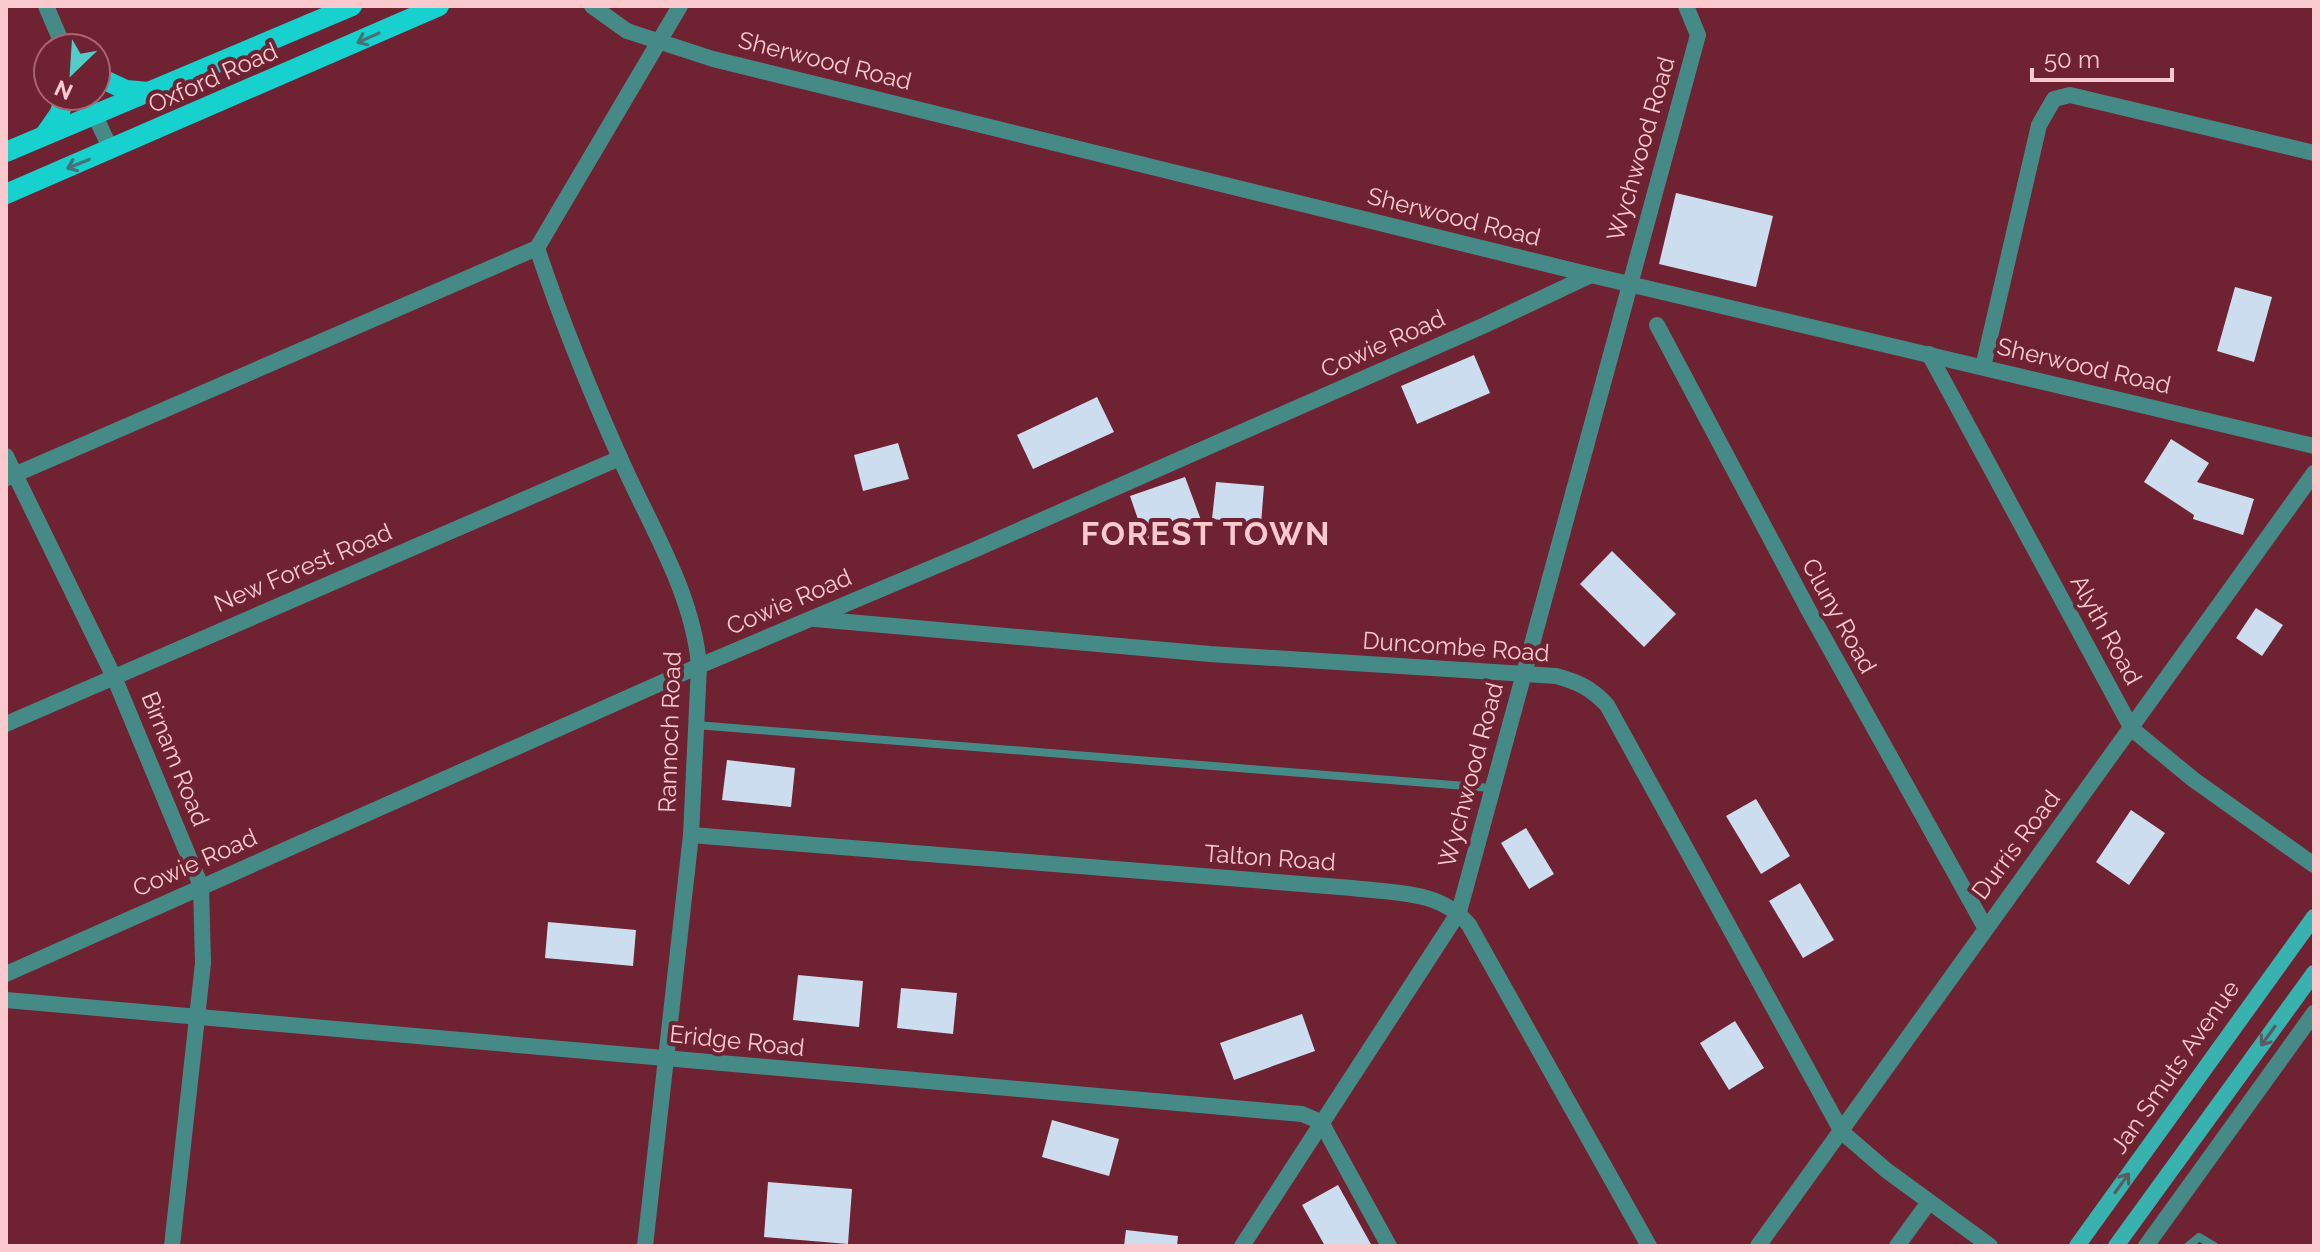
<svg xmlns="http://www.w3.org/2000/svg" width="2320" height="1252" viewBox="0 0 2320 1252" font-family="Raleway,sans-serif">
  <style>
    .building { fill: #cdddf0 }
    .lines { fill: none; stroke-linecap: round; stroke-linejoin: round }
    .service { stroke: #468a88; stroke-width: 8 }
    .minor { stroke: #468a88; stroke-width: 16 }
    .secondary { stroke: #38b2af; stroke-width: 16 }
    .primary { stroke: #16d1cd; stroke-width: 20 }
    .oneway { stroke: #477177 }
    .oneway2 { stroke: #595c63 }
    .labels { text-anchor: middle; stroke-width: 8; stroke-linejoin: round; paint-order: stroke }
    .street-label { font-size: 24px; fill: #facace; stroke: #6f2231 }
    .district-label { font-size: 32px; font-weight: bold; letter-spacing: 2px; fill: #facace; stroke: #6f2231 }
  </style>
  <rect width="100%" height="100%" fill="#6f2231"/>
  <!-- building -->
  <g class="building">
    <path d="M1676 193 1773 216 1756 287 1659 264Z"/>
    <path d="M2235 287 2272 297 2254 362 2217 351Z"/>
    <path d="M1474 355 1490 393 1417 424 1401 386Z"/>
    <path d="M1097 397 1114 432 1033 469 1017 435Z"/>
    <path d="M2171 439 2209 463 2197 482 2254 499 2243 535 2193 519 2194 515 2144 482Z"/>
    <path d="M898 443 909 479 863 491 854 455Z"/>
    <path d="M1185 477 1201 520 1145 540 1130 496Z"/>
    <path d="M1216 482 1264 486 1261 524 1212 519Z"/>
    <path d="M1612 551 1676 614 1644 647 1580 584Z"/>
    <path d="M2256 608 2283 625 2262 656 2236 638Z"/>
    <path d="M727 760 795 768 791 807 722 800Z"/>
    <path d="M1756 799 1790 856 1761 874 1726 816Z"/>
    <path d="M2131 810 2165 833 2129 885 2096 862Z"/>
    <path d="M1526 828 1554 874 1529 889 1501 843Z"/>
    <path d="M1800 883 1834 940 1803 958 1769 901Z"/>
    <path d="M548 922 636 930 633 966 545 958Z"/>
    <path d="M798 975 863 981 859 1027 793 1020Z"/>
    <path d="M901 988 957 993 953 1034 897 1028Z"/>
    <path d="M1302 1014 1315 1051 1234 1080 1220 1043Z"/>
    <path d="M1735 1021 1764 1068 1729 1090 1700 1043Z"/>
    <path d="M1052 1120 1119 1139 1109 1176 1042 1157Z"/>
    <path d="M768 1182 852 1189 848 1244 764 1237Z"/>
    <path d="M1338 1185 1372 1246H1325L1302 1205Z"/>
    <path d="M1126 1230 1178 1236 1177 1246H1124Z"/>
  </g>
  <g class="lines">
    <!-- service -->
    <g class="service">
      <path d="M696 725 1491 788"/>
      <path d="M2188 1246 2199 1237 2214 1246"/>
    </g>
    <!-- minor -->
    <g class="minor">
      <path d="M46 6 64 48"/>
      <path d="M592 6 627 31 713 59 1591 275 2314 446"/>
      <path d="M86 96 111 150"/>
      <path d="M537 248C561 320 590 391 621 460 650 526 693 593 699 666L691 835 645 1246"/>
      <path d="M537 248 680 6"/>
      <path d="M1657 325 1809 611 1985 927"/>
      <path d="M1929 354 2132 729 2194 780 2314 865"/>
      <path d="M1983 367 2039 125 2054 99 2070 95 2314 153"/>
      <path d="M6 456 114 677 201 886 203 963 172 1246"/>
      <path d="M7 478 537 248"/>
      <path d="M815 619 1210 654 1556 676C1578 682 1591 688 1607 705L1842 1132 1886 1170 1990 1246"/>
      <path d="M6 724 620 458"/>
      <path d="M691 835 1352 888C1393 893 1441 890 1469 925L1649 1246"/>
      <path d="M6 974 699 666 974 550 1485 325 1591 275"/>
      <path d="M6 1000 1302 1114 1321 1122 1389 1246"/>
      <path d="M1242 1246 1459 912 1698 35 1686 6"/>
      <path d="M1758 1246 2314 473"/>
      <path d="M1897 1246 1929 1202"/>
      <path d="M2146 1246 2314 1013"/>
    </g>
    <!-- secondary -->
    <g class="secondary">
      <path d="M2077 1246 2314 917"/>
      <path d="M2116 1246 2314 973"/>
    </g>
    <!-- primary -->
    <g class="primary">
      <path d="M96 76 126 90 149 92"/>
      <path d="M46 133 60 113 64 96"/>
      <path d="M6 152 352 6"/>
      <path d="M6 194 439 6"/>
    </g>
  </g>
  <!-- one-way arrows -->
  <defs><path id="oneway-shaft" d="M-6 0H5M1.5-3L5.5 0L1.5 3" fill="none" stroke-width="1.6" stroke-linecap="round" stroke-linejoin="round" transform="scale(2)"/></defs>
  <g class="oneway">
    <use href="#oneway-shaft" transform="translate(368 38) rotate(156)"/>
    <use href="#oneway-shaft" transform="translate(78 164) rotate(158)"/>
  </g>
  <g class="oneway2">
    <use href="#oneway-shaft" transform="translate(2268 1036) rotate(126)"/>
    <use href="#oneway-shaft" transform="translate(2122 1183) rotate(-54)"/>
  </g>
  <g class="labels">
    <!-- street labels -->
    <g class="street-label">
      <text transform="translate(825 61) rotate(14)" y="8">Sherwood Road</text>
      <text transform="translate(213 78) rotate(-24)" y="8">Oxford Road</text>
      <text transform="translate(1641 149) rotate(-74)" y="8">Wychwood Road</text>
      <text transform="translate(1454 217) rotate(14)" y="8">Sherwood Road</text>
      <text transform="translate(1383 344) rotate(-24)" y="8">Cowie Road</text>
      <text transform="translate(2084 366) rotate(13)" y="8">Sherwood Road</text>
      <text transform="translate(303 568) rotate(-23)" y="8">New Forest Road</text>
      <text transform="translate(789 602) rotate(-23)" y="8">Cowie Road</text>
      <text transform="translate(1839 616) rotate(61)" y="8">Cluny Road</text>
      <text transform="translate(2106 630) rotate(61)" y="8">Alyth Road</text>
      <text transform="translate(1456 647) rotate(4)" y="8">Duncombe Road</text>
      <text transform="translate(670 732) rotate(-88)" y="8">Rannoch Road</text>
      <text transform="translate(175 759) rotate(68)" y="8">Birnam Road</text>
      <text transform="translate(1471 775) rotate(-75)" y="8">Wychwood Road</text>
      <text transform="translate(2016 845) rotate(-53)" y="8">Durris Road</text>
      <text transform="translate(1270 858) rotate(4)" y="8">Talton Road</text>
      <text transform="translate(195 863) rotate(-24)" y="8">Cowie Road</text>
      <text transform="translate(737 1041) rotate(6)" y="8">Eridge Road</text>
      <text transform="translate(2175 1067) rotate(-55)" y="8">Jan Smuts Avenue</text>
    </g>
    <!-- district labels -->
    <g class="district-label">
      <text x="1206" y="545">FOREST TOWN</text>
    </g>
  </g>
  <!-- border -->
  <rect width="2320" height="1252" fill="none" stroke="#facace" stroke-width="16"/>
  <!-- north arrow -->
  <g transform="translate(72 72) rotate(205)"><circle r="38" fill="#6f2231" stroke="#a76570" stroke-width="2"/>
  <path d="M0-6L14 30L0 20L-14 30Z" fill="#53cdca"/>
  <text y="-12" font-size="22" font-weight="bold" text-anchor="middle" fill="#facace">N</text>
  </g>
  <!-- scale -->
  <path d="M2032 68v12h140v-12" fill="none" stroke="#facace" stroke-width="4"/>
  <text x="2044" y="68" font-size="24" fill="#facace" stroke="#6f2231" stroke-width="6" paint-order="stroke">50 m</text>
</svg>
